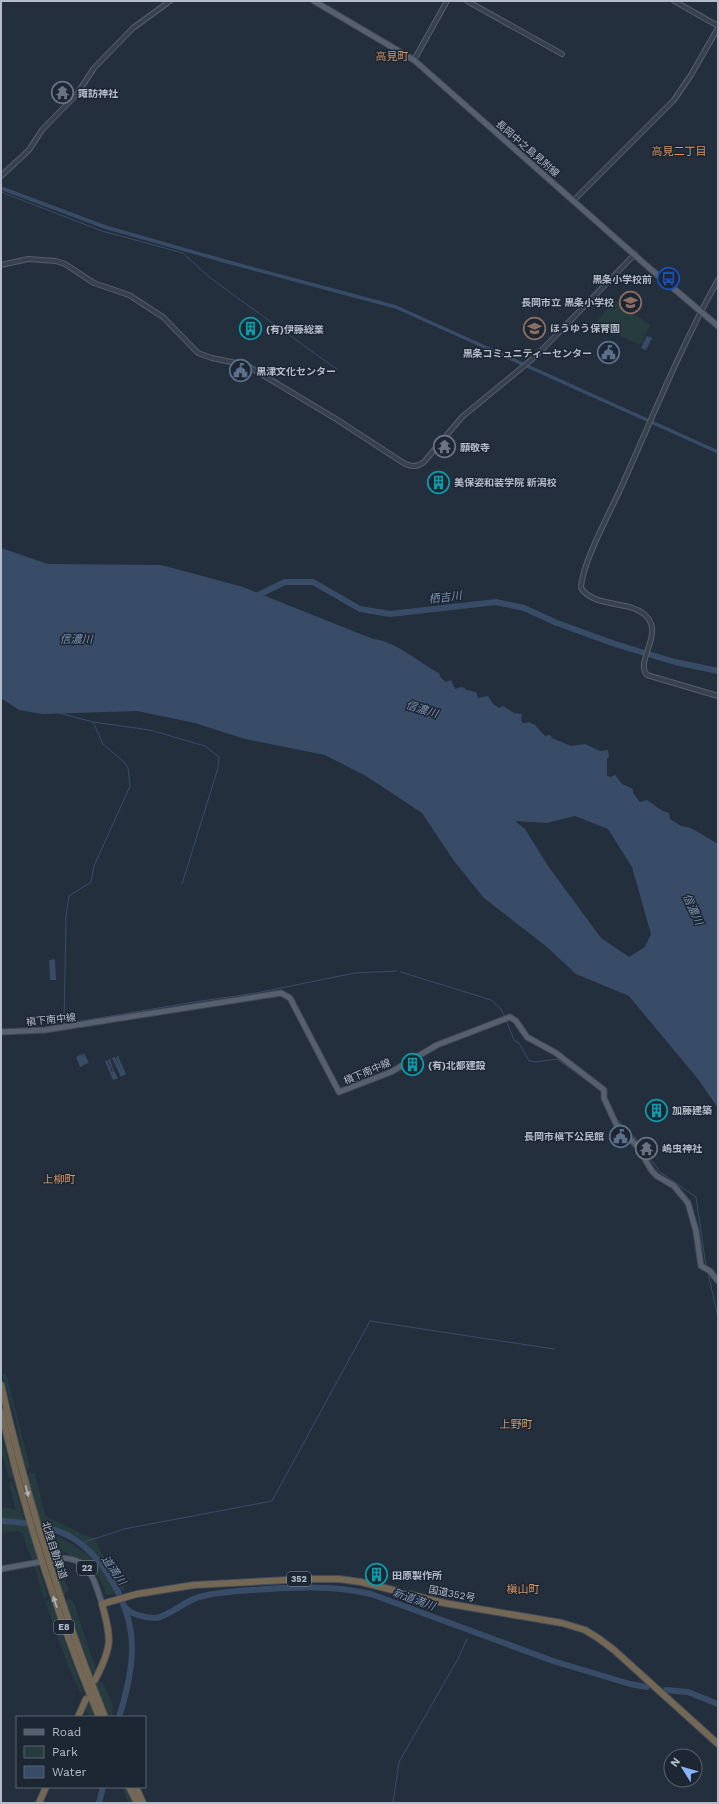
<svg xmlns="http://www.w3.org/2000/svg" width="719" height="1804" viewBox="0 0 719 1804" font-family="'Work Sans','Noto Sans JP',sans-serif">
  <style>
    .green { fill: #263c3f }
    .water { fill: #394c67; fill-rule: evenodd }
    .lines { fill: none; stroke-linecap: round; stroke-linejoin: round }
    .stream { stroke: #394c67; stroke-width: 1 }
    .canal { stroke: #394c67; stroke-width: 3.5 }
    .river { stroke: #394c67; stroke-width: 6 }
    .minor-casing { stroke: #565f6c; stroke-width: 6 }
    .major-casing { stroke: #414a57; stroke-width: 7 }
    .highway-casing { stroke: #434c59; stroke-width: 8 }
    .minor { stroke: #38414e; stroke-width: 4 }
    .major { stroke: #56606e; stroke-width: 5 }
    .highway { stroke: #746855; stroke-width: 6 }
    .oneway { fill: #aeb4bd }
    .labels { text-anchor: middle; stroke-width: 3; stroke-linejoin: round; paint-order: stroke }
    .shield { fill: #1d2633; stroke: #878f9c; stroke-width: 1 }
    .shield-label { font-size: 9px; font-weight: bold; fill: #b4bcc9 }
    .poi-label { font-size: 10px; font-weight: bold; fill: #b4bcc9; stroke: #1d2633; text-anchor: start }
    .street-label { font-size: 10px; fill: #b4bcc9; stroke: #1d2633 }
    .neighbourhood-label { font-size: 11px; fill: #d59563; stroke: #1d2633 }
    .water-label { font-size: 11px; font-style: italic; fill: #7c92b1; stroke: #1d2633 }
  </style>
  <rect width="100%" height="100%" fill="#242f3e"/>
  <!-- green -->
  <g class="green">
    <path d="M614 300 650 325 642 343 638 344 595 324Z"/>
    <path d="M2 1374H6L7 1377 30 1467 26 1471 15 1416Z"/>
    <path d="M1 1435 13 1477 9 1478 1 1450Z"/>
    <path d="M31 1473H35L45 1516 89 1537H92C99 1543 98 1548 103 1555 112 1567 120 1576 125 1590L118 1592C103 1559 75 1532 40 1523L26 1476Z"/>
    <path d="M13 1481 23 1515 25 1521 1 1519V1507L9 1508 16 1510 9 1483Z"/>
    <path d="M1 1522 21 1524 30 1527 39 1560 32 1559 27 1548 23 1534 18 1531 1 1532Z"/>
    <path d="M43 1529C75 1545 101 1557 115 1593L109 1595 106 1594 100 1578 83 1560 64 1552 61 1555 52 1556Z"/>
    <path d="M58 1561 69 1590 64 1595 53 1562Z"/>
    <path d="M37 1564 48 1597H43L34 1565Z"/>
    <path d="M70 1599 73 1601 96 1669 95 1672 92 1673 66 1600Z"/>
    <path d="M50 1600 83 1692 81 1693 79 1690 69 1668 45 1601Z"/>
    <path d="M98 1681 103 1683C108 1694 116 1706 112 1717H110L96 1685Z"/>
    <path d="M88 1701H90L97 1717H89L84 1706Z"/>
    <path d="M122 1787H127L134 1802H128Z"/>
  </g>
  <!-- water -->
  <g class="water">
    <path d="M647 336 652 338 646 350 641 348Z"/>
    <path d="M1 548 48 564 161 565 243 587 373 639C394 640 421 664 439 673L441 678 446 682 451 680 455 689 461 687 465 688 466 690 476 692 478 698 488 696 493 704 499 708 503 706 514 713 522 714 521 720 523 723H527L528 722 534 724 545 736 550 735 552 738 571 746 585 744 600 751 608 750 609 757 607 759V776L611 777 615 775 622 784 633 789V793L640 802 647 800C655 805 660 811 669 813L670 819 681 826 691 828 718 844V1108L698 1079 629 996 576 974 547 947 484 898 454 861 422 813 366 776 325 755 245 739 195 723 137 711 43 714 19 710 1 698ZM575 816 608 829 632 867 651 934 645 947 629 957 601 938 548 866 525 829 515 821 547 823Z"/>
    <path d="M55 959 56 980H50L49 960Z"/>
    <path d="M84 1053 89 1063 83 1065V1064V1066L80 1067 76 1057 82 1054 84 1058 83 1054Z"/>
    <path d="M118 1056 126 1074 121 1077 112 1058 115 1057 123 1074 116 1057Z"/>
    <path d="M110 1059 113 1069 118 1078 116 1079 113 1072 116 1079 113 1080 105 1061 107 1060 111 1070 110 1071 113 1072 108 1060Z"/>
  </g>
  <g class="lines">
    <!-- stream -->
    <g class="stream">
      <path d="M1 192 102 231 183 253 208 276 239 299 338 370"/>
      <path d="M59 713 93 722 103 744 125 763 128 768 130 786 94 866 91 882 69 896 66 916 64 1024 188 1003 256 993 355 973 397 971"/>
      <path d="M93 722 150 730 205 746 219 757 218 768 182 884"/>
      <path d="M401 972 491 1000 501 1009 505 1017"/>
      <path d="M506 1020 514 1040 519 1043 529 1061 536 1062 557 1059 596 1087"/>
      <path d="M606 1095 616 1118 636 1139 660 1172 696 1197 706 1266"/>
      <path d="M708 1273 718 1317"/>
      <path d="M79 1544C94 1538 109 1535 124 1529L272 1501 370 1321 554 1349"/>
      <path d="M468 1633 470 1630"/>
      <path d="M393 1803 399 1762 459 1657 467 1639"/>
    </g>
    <!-- canal -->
    <path class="canal" d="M1 188 105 227 228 262 396 307 718 452"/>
    <!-- river -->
    <g class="river">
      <path d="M254 597 285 582H313L360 609 390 614 496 602 524 608 557 623 615 644 675 662 718 671"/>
      <path d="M1 1521C24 1522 48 1525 69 1536 105 1556 132 1608 132 1648 132 1672 126 1695 119 1717"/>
      <path d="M125 1607C131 1615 146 1618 156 1618 169 1616 185 1601 199 1597 217 1592 235 1591 253 1590 293 1587 332 1585 371 1594L553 1661 630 1684 647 1687"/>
      <path d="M666 1690 688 1692 718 1704"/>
      <path d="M99 1803 103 1787"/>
    </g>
    <defs>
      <g id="minor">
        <path d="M467 1 562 54"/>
        <path d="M674 1 718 26"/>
        <path d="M414 60 447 1"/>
        <path d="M1 176 29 150 42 130 77 94 94 68 133 28 170 1"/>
        <path d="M574 200 674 100 691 75 718 28"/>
        <path d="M1 265 28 259 56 261 65 264 94 283 129 295 163 317 198 353 212 358 246 365 336 419 402 462C410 467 417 468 424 462L462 417 536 356 635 254"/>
        <path d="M718 280C680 348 651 421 619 492 608 516 582 564 581 588 595 609 633 599 648 618 662 636 635 662 647 675L718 696"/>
      </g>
      <g id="major">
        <path d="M314 1 414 60 647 266 718 326"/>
        <path d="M1 1032 45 1030 281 993 290 998 339 1092 391 1072 437 1045 510 1017 516 1021 527 1037 556 1053 604 1090V1098L616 1124 637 1146 652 1171 657 1176 674 1186 688 1203 696 1231 701 1266 710 1271 718 1281"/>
        <path d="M51 1559C88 1553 93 1576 102 1604"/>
        <path d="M1 1569 40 1562"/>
      </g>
      <g id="highway">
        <path d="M1 1385C27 1498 61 1609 105 1717"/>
        <path d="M1 1411C25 1516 58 1618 99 1717"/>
        <path d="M95 1680C112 1647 112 1640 102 1604L137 1594 194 1585 306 1579H339L361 1582 444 1603 562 1623 585 1630 598 1638 614 1650 718 1744"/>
        <path d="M78 1717 86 1699"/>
        <path d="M129 1787 137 1803"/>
        <path d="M136 1787 143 1803"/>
        <path d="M39 1803 46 1787"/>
      </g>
    </defs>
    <!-- minor casing -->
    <use href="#minor" class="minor-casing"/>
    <!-- major casing -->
    <use href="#major" class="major-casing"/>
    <!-- highway casing -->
    <use href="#highway" class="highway-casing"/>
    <!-- minor -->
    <use href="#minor" class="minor"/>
    <!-- major -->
    <use href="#major" class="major"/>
    <!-- highway -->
    <use href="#highway" class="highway"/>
  </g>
  <!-- one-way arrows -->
  <defs><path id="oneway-solid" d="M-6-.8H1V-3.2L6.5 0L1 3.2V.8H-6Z"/></defs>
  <g class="oneway">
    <use href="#oneway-solid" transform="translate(27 1491) rotate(75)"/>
    <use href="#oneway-solid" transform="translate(55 1602) rotate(-108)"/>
  </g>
  <!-- icons -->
  <defs>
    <symbol id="temple-ring" viewBox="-11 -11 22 22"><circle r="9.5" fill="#1d2633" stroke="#6b7280" stroke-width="1.5"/><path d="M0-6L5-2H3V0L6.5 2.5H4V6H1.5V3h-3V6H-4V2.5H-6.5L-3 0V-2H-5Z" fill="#6b7280"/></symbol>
    <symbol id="bus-ring" viewBox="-11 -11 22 22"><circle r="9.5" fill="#1d2633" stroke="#1a4fb4" stroke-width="1.5"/><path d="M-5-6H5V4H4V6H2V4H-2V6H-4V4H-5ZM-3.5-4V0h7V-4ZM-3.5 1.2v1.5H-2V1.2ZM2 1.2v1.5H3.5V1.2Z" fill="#1a4fb4"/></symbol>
    <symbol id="school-ring" viewBox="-11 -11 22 22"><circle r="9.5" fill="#1d2633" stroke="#8d6e63" stroke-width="1.5"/><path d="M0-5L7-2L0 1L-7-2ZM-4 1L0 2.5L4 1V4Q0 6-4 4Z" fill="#8d6e63"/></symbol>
    <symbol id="building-ring" viewBox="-11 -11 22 22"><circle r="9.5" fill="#1d2633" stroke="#0f9aa8" stroke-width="1.5"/><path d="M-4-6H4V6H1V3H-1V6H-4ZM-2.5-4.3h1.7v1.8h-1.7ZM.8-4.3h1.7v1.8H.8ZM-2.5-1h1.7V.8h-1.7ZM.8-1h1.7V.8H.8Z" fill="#0f9aa8"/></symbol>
    <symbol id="civic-ring" viewBox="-11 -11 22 22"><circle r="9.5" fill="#1d2633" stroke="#5c6f8a" stroke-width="1.5"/><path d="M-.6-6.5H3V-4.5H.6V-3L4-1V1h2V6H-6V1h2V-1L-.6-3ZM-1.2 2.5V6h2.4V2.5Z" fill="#5c6f8a"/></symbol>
  </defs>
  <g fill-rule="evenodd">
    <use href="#temple-ring" x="50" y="80" width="25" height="25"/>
    <use href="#bus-ring" x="656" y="266" width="25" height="25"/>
    <use href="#school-ring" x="618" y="290" width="25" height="25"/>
    <use href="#school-ring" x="522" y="316" width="25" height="25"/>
    <use href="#building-ring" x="238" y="316" width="25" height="25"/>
    <use href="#civic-ring" x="596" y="340" width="25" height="25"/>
    <use href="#civic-ring" x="228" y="358" width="25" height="25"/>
    <use href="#temple-ring" x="432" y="434" width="25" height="25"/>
    <use href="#building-ring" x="426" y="470" width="25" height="25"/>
    <use href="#building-ring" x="400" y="1052" width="25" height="25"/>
    <use href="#building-ring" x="644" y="1098" width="25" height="25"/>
    <use href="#civic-ring" x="608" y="1124" width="25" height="25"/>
    <use href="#temple-ring" x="634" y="1136" width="25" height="25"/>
    <use href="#building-ring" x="364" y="1562" width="25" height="25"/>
  </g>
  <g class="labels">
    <!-- shield labels -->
    <g class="shield">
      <rect x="77" y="1561" width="20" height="14" rx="3"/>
      <rect x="287" y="1572" width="24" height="14" rx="3"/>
      <rect x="54" y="1620" width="20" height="14" rx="3"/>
    </g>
    <g class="shield-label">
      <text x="87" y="1571">22</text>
      <text x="299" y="1582">352</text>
      <text x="64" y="1630">E8</text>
    </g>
    <!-- poi labels -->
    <g class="poi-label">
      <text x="78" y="97">諏訪神社</text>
      <text x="652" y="283" text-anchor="end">黒条小学校前</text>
      <text x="614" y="306" text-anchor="end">長岡市立 黒条小学校</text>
      <text x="550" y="332">ほうゆう保育園</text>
      <text x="266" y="333">(有)伊藤総業</text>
      <text x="592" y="357" text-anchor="end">黒条コミュニティーセンター</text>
      <text x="256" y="375">黒津文化センター</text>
      <text x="460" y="451">願敬寺</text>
      <text x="454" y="486">美保姿和装学院 新潟校</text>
      <text x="428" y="1069">(有)北都建設</text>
      <text x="672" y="1114">加藤建築</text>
      <text x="604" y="1140" text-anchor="end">長岡市槇下公民館</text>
      <text x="662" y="1152">嶋虫神社</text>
      <text x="392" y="1579">田原製作所</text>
    </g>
    <!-- street labels -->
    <g class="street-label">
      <text transform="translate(528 148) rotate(41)" y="4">長岡中之島見附線</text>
      <text transform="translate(51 1019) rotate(-6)" y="4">槇下南中線</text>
      <text transform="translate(367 1071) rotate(-23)" y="4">槇下南中線</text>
      <text transform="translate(55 1550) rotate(72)" y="4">北陸自動車道</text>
      <text transform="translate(452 1593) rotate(11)" y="4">国道352号</text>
    </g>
    <!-- neighbourhood labels -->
    <g class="neighbourhood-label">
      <text x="392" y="60">高見町</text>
      <text x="679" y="155">高見二丁目</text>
      <text x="59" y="1183">上柳町</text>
      <text x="516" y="1428">上野町</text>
      <text x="523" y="1593">槇山町</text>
    </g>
    <!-- water labels -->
    <g class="water-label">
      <text transform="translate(445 597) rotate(-7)" y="4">栖吉川</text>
      <text x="76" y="643">信濃川</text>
      <text transform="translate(422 709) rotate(17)" y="4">信濃川</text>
      <text transform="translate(693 909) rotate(65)" y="4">信濃川</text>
      <text transform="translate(114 1570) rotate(55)" y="4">道満川</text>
      <text transform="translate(414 1599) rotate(20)" y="4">新道満川</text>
    </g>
  </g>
  <!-- border -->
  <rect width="719" height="1804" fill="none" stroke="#b4bcc9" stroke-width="4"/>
  <!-- legend -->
  <rect x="16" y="1716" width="130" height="72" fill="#1d2633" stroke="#59626f"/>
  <rect x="24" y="1729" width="20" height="6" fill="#56606e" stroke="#59626f"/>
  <text x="52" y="1736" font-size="12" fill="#b4bcc9">Road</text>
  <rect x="24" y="1746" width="20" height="12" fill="#263c3f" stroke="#59626f"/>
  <text x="52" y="1756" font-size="12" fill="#b4bcc9">Park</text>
  <rect x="24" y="1766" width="20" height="12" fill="#394c67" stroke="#59626f"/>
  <text x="52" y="1776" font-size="12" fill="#b4bcc9">Water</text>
  <!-- north arrow -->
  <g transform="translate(683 1768) rotate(307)"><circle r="19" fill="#1d2633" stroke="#59626f"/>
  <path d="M0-3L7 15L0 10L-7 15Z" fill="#8ab4f8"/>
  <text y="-6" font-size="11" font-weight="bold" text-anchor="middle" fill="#b4bcc9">N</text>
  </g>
</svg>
